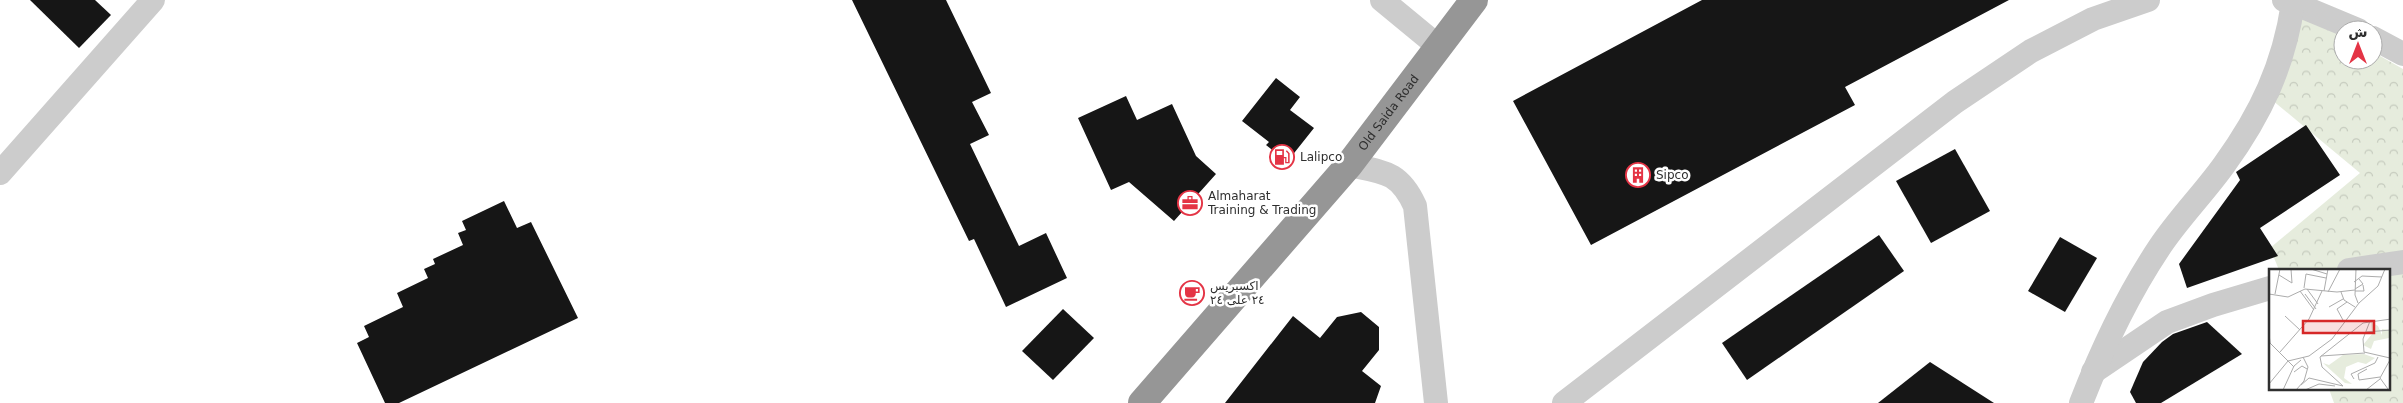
<svg xmlns="http://www.w3.org/2000/svg" width="2403" height="403" viewBox="0 0 2403 403" font-family="'DejaVu Sans','Noto Sans Arabic',sans-serif">
  <style>
    .forest { fill: url(#forest-crowns) }
    .building { fill: #161616 }
    .lines { fill: none; stroke-linecap: round; stroke-linejoin: round }
    .street { stroke: #ccc; stroke-width: 24 }
    .highway { stroke: #969696; stroke-width: 28 }
    .labels { text-anchor: middle; stroke-width: 5; stroke-linejoin: round; paint-order: stroke }
    .street-label { font-size: 12px; fill: #2f2f2f; stroke: #fff }
    .poi-label { font-size: 12px; fill: #2f2f2f; stroke: #fff; text-anchor: start }
    .inset-road { fill: none; stroke: #acacac; stroke-width: 1 }
    .view { fill: #d62828; fill-opacity: 0.15; stroke: #d62828; stroke-width: 2.5 }
    .inset-edge { fill: none; stroke: #2f2f2f; stroke-width: 2.5 }
  </style>
  <defs>
    <pattern id="forest-crowns" width="20" height="18" patternUnits="userSpaceOnUse" patternTransform="scale(1.25)"><rect width="20" height="18" fill="#e6ecdd"/><path d="M2 6a3 3 0 1 1 6 0M12 15a3 3 0 1 1 6 0" fill="none" stroke="#c6cbbe"/></pattern>
  </defs>
  <rect width="100%" height="100%" fill="#fff"/>
  <!-- forest -->
  <path class="forest" d="M2288 4 2343 35V60H2373V52L2403 69V403H2334L2329 389H2389V270H2279L2270 248 2360 173 2272 100Z"/>
  <!-- building -->
  <g class="building">
    <path d="M30 0H95L111 15 79 48Z"/>
    <path d="M852 0H946L991 93 972 102 989 135 970 144 1019 246 1046 233 1067 278 1006 307 974 239 969 241Z"/>
    <path d="M1702 0H2009L1845 87 1855 105 1591 245 1513 101Z"/>
    <path d="M1276 78 1300 97 1290 110 1314 128 1287 162 1266 145 1269 142 1242 121Z"/>
    <path d="M1126 96 1137 120 1172 104 1196 156 1216 174 1174 221 1129 182 1111 190 1078 118Z"/>
    <path d="M2306 125 2340 175 2260 228 2278 256 2187 288 2179 264 2240 180 2236 172Z"/>
    <path d="M1955 149 1990 211 1931 243 1896 181Z"/>
    <path d="M504 201 517 228 531 222 578 318 399 403H385L357 343 369 337 364 326 403 307 397 293 428 278 424 269 435 264 433 259 463 245 458 233 466 230 462 221Z"/>
    <path d="M1879 235 1904 271 1747 380 1722 343Z"/>
    <path d="M2060 237 2097 258 2065 312 2028 291Z"/>
    <path d="M1063 309 1094 338 1053 380 1022 351Z"/>
    <path d="M1361 312 1379 327V350L1362 371 1381 386 1375 403H1225L1293 316 1320 338 1337 317Z"/>
    <path d="M2207 322 2242 354 2161 403H2136L2130 392 2143 362 2162 342 2173 334Z"/>
    <path d="M1930 362 1994 403H1878Z"/>
  </g>
  <g class="lines">
    <!-- street -->
    <g class="street">
      <path d="M1382 0 1439 47"/>
      <path d="M2293 3 2358 30"/>
      <path d="M2373 38 2403 54"/>
      <path d="M1349 165C1383 172 1399 171 1415 206L1436 403"/>
      <path d="M0 173 153 0"/>
      <path d="M2349 270 2403 262"/>
      <path d="M2093 372 2167 322 2213 305 2270 288"/>
      <path d="M1564 403 1955 102 2031 51 2093 19 2148 0"/>
      <path d="M2081 403C2102 349 2127 296 2159 248 2178 219 2204 193 2224 165 2261 114 2284 65 2293 3L2284 0"/>
    </g>
    <!-- highway -->
    <path class="highway" id="s1" d="M1142 403 1349 165 1474 0"/>
  </g>
  <!-- icons -->
  <defs>
    <symbol id="fuel-ring" viewBox="-11 -11 22 22"><circle r="9.5" fill="#fff" stroke="#e43445" stroke-width="1.5"/><path d="M-5.5-6h7V0h2V4h1.3V-2.5L3-4.5l.8-.8L6-3V5H2.5V1h-1V6h-7ZM-4.2-4.7v3.2H.2V-4.7Z" fill="#e43445"/></symbol>
    <symbol id="building-ring" viewBox="-11 -11 22 22"><circle r="9.5" fill="#fff" stroke="#e43445" stroke-width="1.5"/><path d="M-4-6H4V6H1V3H-1V6H-4ZM-2.5-4.3h1.7v1.8h-1.7ZM.8-4.3h1.7v1.8H.8ZM-2.5-1h1.7V.8h-1.7ZM.8-1h1.7V.8H.8Z" fill="#e43445"/></symbol>
    <symbol id="office-ring" viewBox="-11 -11 22 22"><circle r="9.5" fill="#fff" stroke="#e43445" stroke-width="1.5"/><path d="M-6-3h4V-5.5h4V-3h4V5H-6ZM-1-4.5V-3h2v-1.5ZM-6 0V1H6V0Z" fill="#e43445"/></symbol>
    <symbol id="cafe-ring" viewBox="-11 -11 22 22"><circle r="9.5" fill="#fff" stroke="#e43445" stroke-width="1.5"/><path d="M-5.5-4.5H6V0H3Q3 3.5 0 3.5H-2.5Q-5.5 3.5-5.5 0ZM3-3.2v2h1.7v-2ZM-6 4.5H4V6H-6Z" fill="#e43445"/></symbol>
  </defs>
  <g fill-rule="evenodd">
    <use href="#fuel-ring" x="1268" y="143" width="28" height="28"/>
    <use href="#building-ring" x="1624" y="161" width="28" height="28"/>
    <use href="#office-ring" x="1176" y="189" width="28" height="28"/>
    <use href="#cafe-ring" x="1178" y="279" width="28" height="28"/>
  </g>
  <g class="labels">
    <!-- street labels -->
    <g class="street-label">
      <text dy="4" stroke="none"><textPath href="#s1" startOffset="381">Old Saida Road</textPath></text>
    </g>
    <!-- poi labels -->
    <g class="poi-label">
      <text x="1300" y="161">Lalipco</text>
      <text x="1656" y="179">Sipco</text>
      <text x="1208" y="200">Almaharat<tspan x="1208" dy="14">Training &amp; Trading</tspan></text>
      <text x="1210" y="290">اكسبريس<tspan x="1210" dy="14">٢٤ على ٢٤</tspan></text>
    </g>
  </g>
  <!-- overview -->
  <g transform="translate(2269 269)">
    <rect width="121" height="121" fill="#fff"/>
    <path d="M95 85 106 89 97 95 89 93 77 98 75 109 83 115 76 114 54 94 60 96 74 86Z" fill="#e6ecdd"/>
    <path d="M102 53 109 57 113 66V60L121 61V78L120 69 105 72 102 80 94 76 103 65Z" fill="#e6ecdd"/>
    <path class="inset-road" d="M42 0 58 5M87 0 86 26 89 34M10 6 23 14 22 0M85 13 93 7 113 8M35 19 37 5 57 9M38 20 49 35M86 20 94 15 90 10M31 22 45 41M55 22 59 0M86 22H95L94 16M59 23 71 0M72 23 75 31 86 38M0 25 19 28 36 20 68 23 86 21M6 25 11 0M36 25 47 40M60 38 74 30M16 47 31 61M101 52 94 70 95 83 121 89M75 53 68 40 78 33M97 63 122 61M0 64 1 74 25 98M11 83 40 50 53 22M52 87 96 84M98 100 89 105 90 111 111 108M25 103 33 97 38 100M85 110 82 105 106 94 109 88M0 115 19 92 40 87 63 70 90 34 109 17 116 0M32 116 40 109 74 117 53 98 51 88 94 54 122 50M119 120 111 109 122 89M14 121 25 97 32 91M27 121 35 112 39 98 34 88M36 121 50 115 66 117M97 121 111 110"/>
    <path class="view" d="M34 52H105V64H34Z"/>
    <rect width="121" height="121" class="inset-edge"/>
  </g>
  <!-- north arrow -->
  <g transform="translate(2358 45)"><circle r="24" fill="#ffffff" stroke="#acacac"/>
  <path d="M0-4L9 19L0 12L-9 19Z" fill="#e43445"/>
  <text y="-8" font-size="14" font-weight="bold" text-anchor="middle" fill="#2f2f2f">ش</text>
  </g>
</svg>
